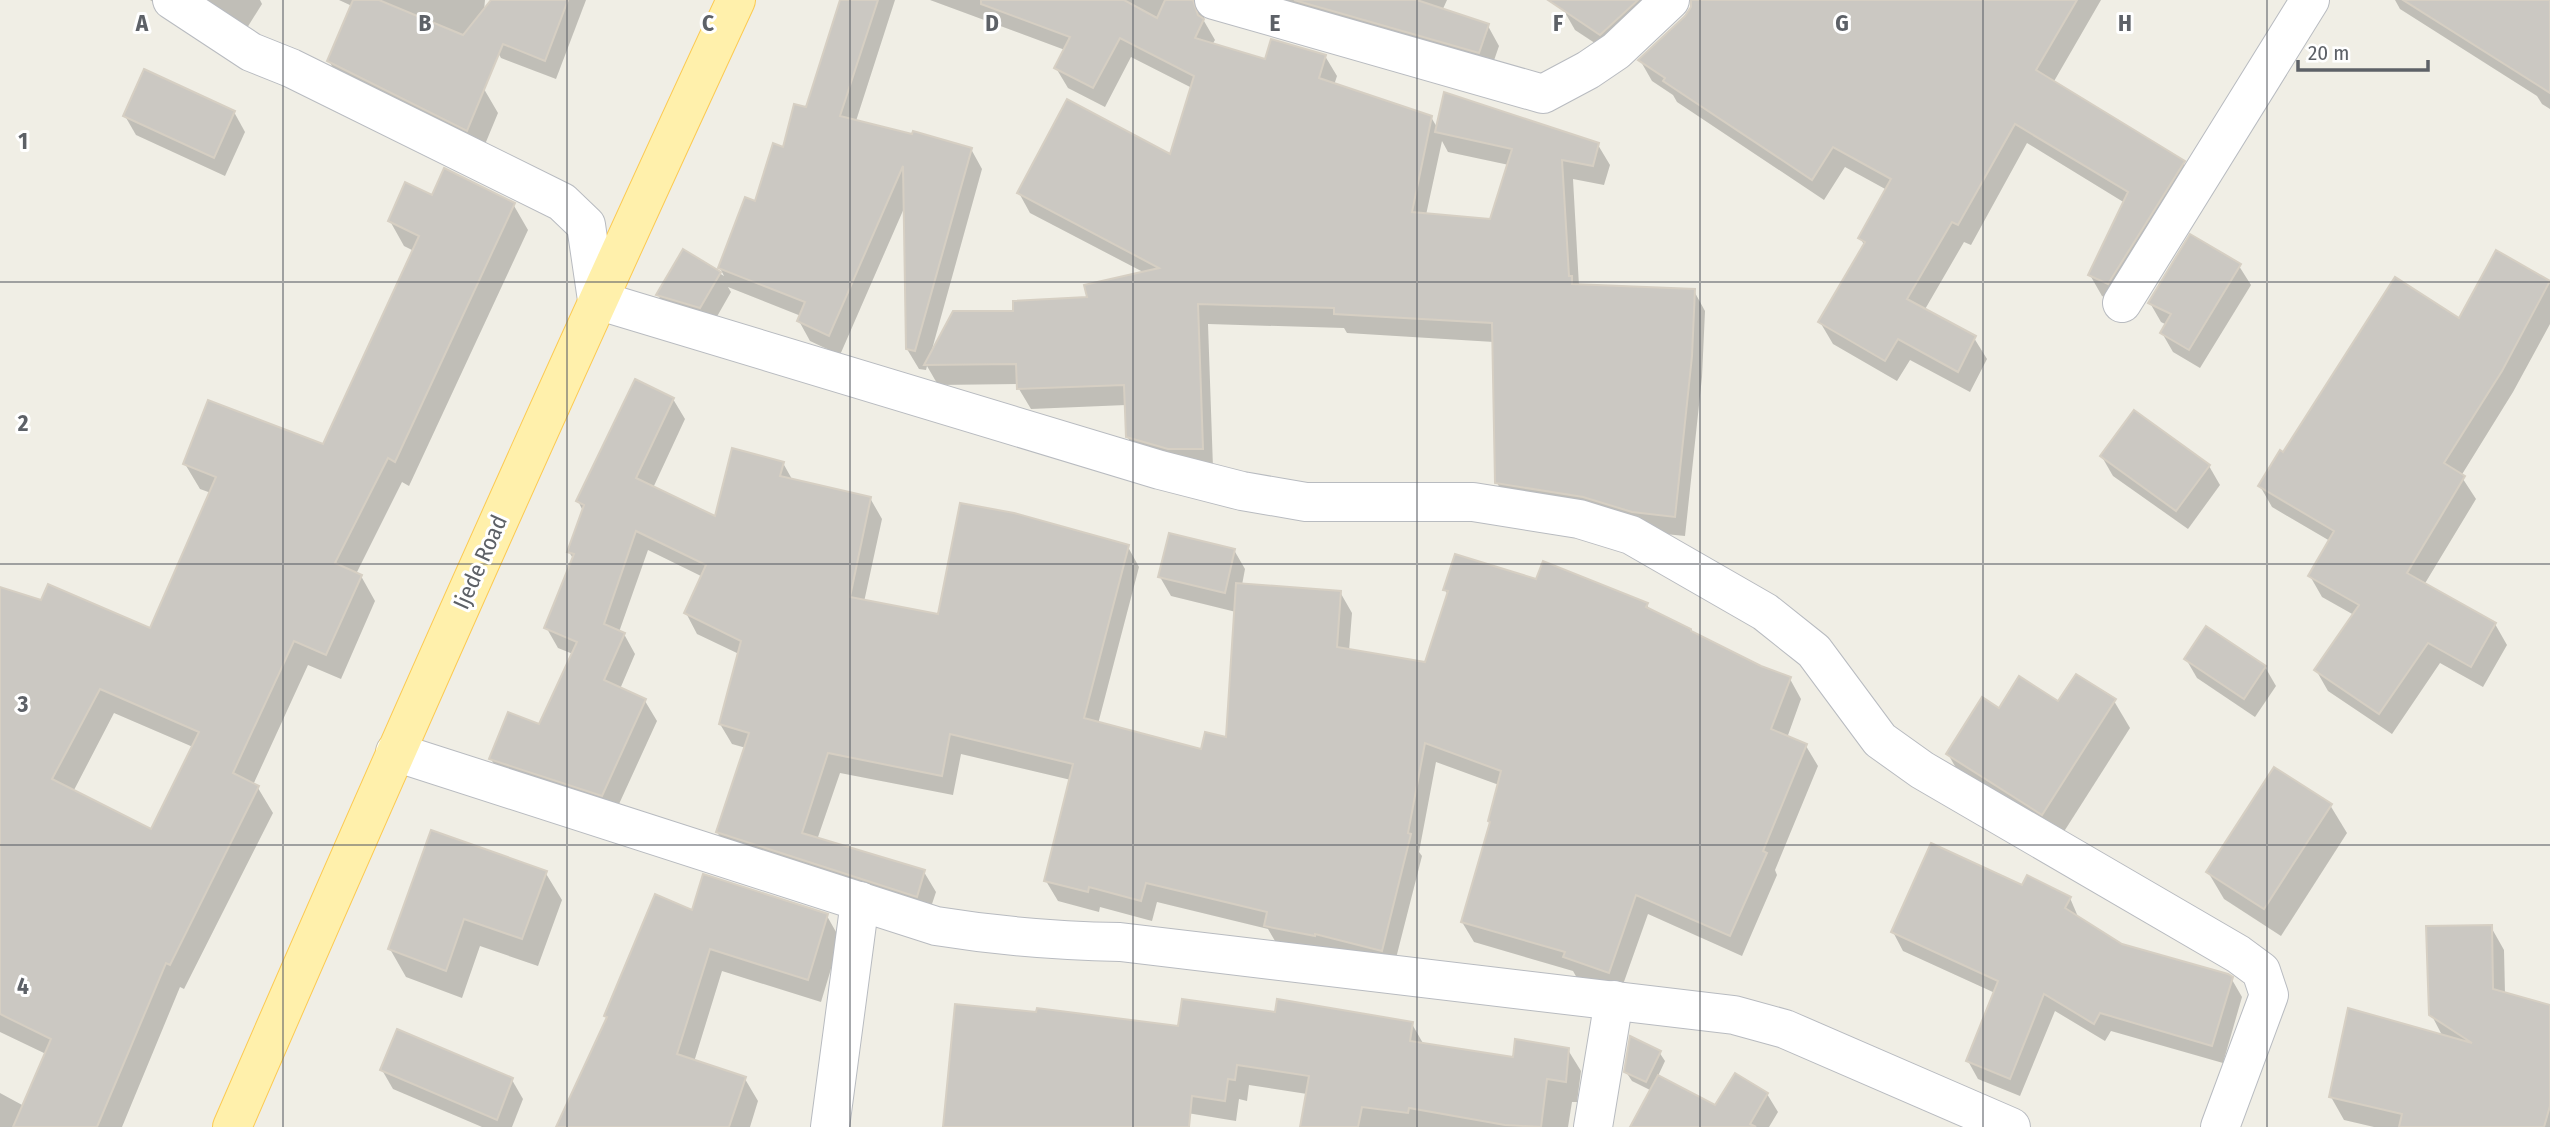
<svg xmlns="http://www.w3.org/2000/svg" width="2550" height="1127" viewBox="0 0 2550 1127" font-family="'Fira Sans Condensed',sans-serif">
  <style>
    .shadow { fill: #0003; fill-rule: evenodd }
    .building { fill: #cbc8c2; stroke: #d6cfc3; stroke-width: 2; fill-rule: evenodd }
    .lines { fill: none; stroke-linecap: round; stroke-linejoin: round }
    .minor-casing { stroke: #b8bbc0; stroke-width: 40 }
    .major-casing { stroke: #fcca52; stroke-width: 40 }
    .minor { stroke: #fff; stroke-width: 38 }
    .major { stroke: #fff0ab; stroke-width: 38 }
    .grid { fill: none; stroke: #5d6167; stroke-width: 2; stroke-opacity: 0.55 }
    .labels { text-anchor: middle; stroke-width: 6; stroke-linejoin: round; paint-order: stroke }
    .street-label { font-size: 23px; fill: #5d6167; stroke: #fff }
    .grid-label { font-size: 23px; text-anchor: middle; font-weight: bold; fill: #5d6167; stroke: #fff; stroke-width: 6; stroke-linejoin: round; paint-order: stroke }
  </style>
  <rect width="100%" height="100%" fill="#f0eee5"/>
  <!-- shadow -->
  <g class="shadow">
    <path d="M150 0H260L262 4 242 36 172 14Z"/>
    <path d="M339 0H485L477 88 484 89 498 113 481 154 343 85 329 61 352 6Z"/>
    <path d="M504 0H586L556 79 501 58 490 38Z"/>
    <path d="M842 0H895L856 121 971 149 982 169 931 353 1015 313 1089 299 1145 273 1030 213 1019 193 1171 157 1192 88 1131 57 1105 107 1068 88 1056 68 1065 50 930 0H1218L1204 14V21L1215 40 1212 45 1266 61 1325 56 1337 76 1334 85 1431 117 1438 129 1598 145 1610 165 1604 185 1573 179 1579 286 1694 291 1705 311 1702 377 1685 536 1645 532 1509 503 1497 483 1494 342 1347 333 1344 328 1208 324 1213 468 1139 457 1127 436 1126 405 1031 409 1019 389V384L938 385 927 366 926 370 919 369 907 349 905 206 840 355 810 341 799 321 801 316 728 287 731 292 711 327 669 314 658 295 684 251 724 276 720 268 807 109ZM1442 141 1448 152 1509 165 1491 220 1426 215Z"/>
    <path d="M1256 0H1447L1442 11 1488 26 1499 46 1490 72Z"/>
    <path d="M1569 0H1676L1613 55 1575 30 1563 9Z"/>
    <path d="M1690 0H2101L2053 83 2183 162 2195 183 2120 305 2102 296 2090 275 2125 203 2027 143 1971 245 1964 242 1924 311 1974 338 1987 359 1970 392 1910 360 1897 381 1833 344 1820 322 1865 246 1860 238 1887 190 1845 167 1824 200 1677 102 1673 95 1652 81 1640 60 1687 16 1692 7 1693 2Z"/>
    <path d="M2395 0H2550V109L2542 104 2537 96 2400 9Z"/>
    <path d="M234 112 245 132 225 176 136 135 125 116Z"/>
    <path d="M432 197 513 204 528 230 409 486 402 482 356 574 361 576 375 601 341 679 308 665 253 785 258 788 273 813 184 989 180 987 122 1127H0V1093L24 1106 46 1054 0 1032V588L42 603 151 631 211 493 200 489 185 464 324 447 414 251 404 246 390 221ZM114 713 193 747 151 831 73 792Z"/>
    <path d="M2239 266 2251 285 2200 368 2173 352 2162 333 2167 325 2161 322 2150 303Z"/>
    <path d="M2550 281V324L2513 392 2461 476 2476 499 2424 585 2495 624 2507 645 2483 687 2440 663 2392 734 2328 691 2316 670 2354 615 2322 597 2310 576 2330 541 2272 507 2260 486 2284 454 2460 320Z"/>
    <path d="M673 399 685 419 653 488 716 518 783 463 793 481 870 498 882 519 864 602 939 616 1128 547 1139 567 1098 724 1202 751 1228 739 1236 612 1171 596 1160 577 1234 550 1245 569 1242 585 1340 592 1352 613 1349 651 1426 664 1448 595 1445 590 1537 581 1647 605 1650 611 1692 634 1760 668 1790 679 1801 699 1787 738 1806 746 1818 766 1775 870 1777 875 1742 956 1648 914 1620 993 1577 978 1573 971 1474 942 1462 922 1492 823 1499 785 1436 762 1419 852 1422 856 1393 970 1278 946 1268 929 1157 902 1152 921 1100 907 1099 912 1058 901 1046 881 1071 780 961 754 953 795 840 773 817 840 924 872 936 892 928 916 729 852 717 832 746 748 732 744 720 724 739 654 697 634 686 613 703 577 648 550 619 632 624 634 635 654 620 689 645 701 657 721 614 815 503 780 491 759 540 726 573 654 558 648 546 627 574 560 569 552 583 511 578 501Z"/>
    <path d="M2102 457 2209 466 2220 485 2188 529 2113 476Z"/>
    <path d="M2186 659 2265 667 2276 686 2255 717 2197 678Z"/>
    <path d="M2114 701 2130 728 2058 841 1964 782 1948 754 1999 711 2059 704Z"/>
    <path d="M2330 805 2347 833 2281 936 2224 899 2208 872Z"/>
    <path d="M545 872 562 900 538 966 480 946 462 998 406 977 390 949Z"/>
    <path d="M2023 887 2070 898 2079 919 2121 945 2231 978 2242 997 2223 1063 2111 1031 2105 1041 2055 1011 2020 1096 1978 1079 1968 1061 1995 993 1903 951 1893 932Z"/>
    <path d="M693 912 827 916 840 939 821 1002 722 971 694 1062 745 1079 758 1101 750 1127H560L608 1019 606 1016Z"/>
    <path d="M2491 927 2504 950 2505 994 2550 1007V1127H2374L2344 1120 2331 1097 2443 1037 2431 1014Z"/>
    <path d="M1277 1014 1412 1024 1424 1045 1515 1059 1568 1050 1581 1071 1577 1102H1572L1568 1127H1301L1307 1094 1249 1085 1247 1101 1239 1099 1236 1121 1181 1112 1179 1127H945L1180 1028Z"/>
    <path d="M1659 1052 1665 1061 1658 1076 1716 1108 1767 1094 1778 1112 1769 1127H1632L1652 1091 1632 1081 1626 1072Z"/>
    <path d="M382 1070 512 1080 523 1099 512 1127H482L393 1089Z"/>
  </g>
  <!-- building -->
  <g class="building">
    <path d="M353 0H379L463 35 491 0H568L545 61 503 44 467 131 327 61Z"/>
    <path d="M840 0H878L840 116 912 134 913 131 972 148 915 351 906 349 903 166 829 336 797 321 805 302 718 268 745 197 755 201 773 143 783 147 794 104 806 107Z"/>
    <path d="M981 0H1124L1157 18 1165 0H1193L1198 15 1204 19 1195 38 1265 59 1271 39 1326 55 1319 78 1432 116 1412 212 1490 219 1512 149 1435 132 1444 92 1599 143 1593 166 1562 160 1569 276H1572V284L1695 289 1692 356 1675 517 1632 512 1583 497 1495 483 1492 323 1334 314V308L1198 304 1203 449H1168L1126 437 1124 385 1017 389 1016 364 924 365 953 311H1013V301L1087 297 1084 285 1159 268 1017 193 1067 99 1170 154 1194 76 1120 38 1093 88 1054 68 1070 37 981 4Z"/>
    <path d="M1294 0H1417L1489 24 1479 53Z"/>
    <path d="M1548 0H1638L1600 35Z"/>
    <path d="M1691 0H2077L2036 70 2185 161 2108 284 2088 275 2128 192 2015 124 1958 225 1952 222 1907 299 1976 336 1958 372 1898 339 1885 361 1818 322 1865 242 1858 238 1891 179 1833 147 1812 180 1663 81 1665 78 1638 60 1685 16 1691 7Z"/>
    <path d="M2403 0H2550V93Z"/>
    <path d="M144 69 235 111 214 158 123 116Z"/>
    <path d="M444 168 515 203 395 462 388 458 335 563 362 575 326 655 294 641 233 773 259 786 170 965 166 963 97 1127H13L51 1039 0 1014V587L41 600 48 584 150 628 216 477 183 464 208 400 323 444 419 236 388 221 405 182 432 195ZM100 689 199 732 151 829 52 779Z"/>
    <path d="M2190 234 2241 264 2189 350 2160 333 2171 314 2148 303Z"/>
    <path d="M683 249 721 272 700 308 656 295Z"/>
    <path d="M2496 250 2550 281 2502 371 2444 463 2465 476 2407 573 2496 623 2471 667 2428 643 2379 714 2314 670 2359 605 2308 576 2334 531 2258 486 2280 450 2283 452 2395 277 2459 318Z"/>
    <path d="M635 379 674 398 636 478 715 516 732 448 784 462 780 476 871 497 850 597 938 614 960 503 1014 513 1129 545 1084 718 1201 749 1205 732 1226 737 1236 583 1341 591 1337 647 1425 662 1448 591 1443 590 1455 554 1536 579 1543 561 1648 603 1646 607 1691 629V631L1761 666 1791 677 1771 729 1807 744 1763 851 1767 853 1730 936 1636 895 1609 973 1563 957 1565 952 1461 922 1490 822 1488 821 1501 771 1425 743 1408 833 1411 834 1382 951 1315 934V936L1264 926 1267 912 1146 883 1141 901 1089 887 1088 892 1044 881 1073 764 950 734 942 776 828 753 802 833 925 870 917 897 716 832 749 733 719 724 741 641 684 613 706 565 636 531 604 624 625 633 604 680 646 699 602 796 489 759 508 712 539 724 577 642 544 628 574 554 567 552 584 505 576 501Z"/>
    <path d="M2134 410 2210 465 2176 511 2100 456Z"/>
    <path d="M1169 533 1235 549 1225 593 1158 577Z"/>
    <path d="M2206 626 2266 666 2244 699 2184 659Z"/>
    <path d="M2076 674 2116 699 2042 815 1946 754 1982 697 1999 708 2019 676 2058 701Z"/>
    <path d="M2274 767 2332 804 2264 909 2206 872Z"/>
    <path d="M431 830 547 871 522 939 464 919 446 971 388 949Z"/>
    <path d="M1931 843 2022 885 2027 875 2071 897 2065 908 2122 944 2228 974 2233 977 2212 1046 2100 1013 2094 1024 2044 994 2010 1079 1966 1061 1998 981 1891 932Z"/>
    <path d="M703 874 828 914 808 980 710 949 677 1054 746 1077 729 1127H556L607 1017 604 1016 655 894 692 910Z"/>
    <path d="M2492 925 2493 989 2550 1005V1106L2544 1127H2399L2402 1114 2329 1097 2348 1008 2472 1043 2429 1015 2426 926Z"/>
    <path d="M1182 999 1275 1012 1277 999 1413 1022 1410 1041 1513 1057 1515 1039 1569 1048 1566 1082 1547 1079 1541 1127 1505 1125 1409 1108 1408 1113 1362 1107 1358 1127H1300L1309 1076 1237 1065 1235 1080 1228 1079 1225 1101 1192 1096 1189 1127H943L955 1004 1036 1012 1037 1008 1178 1026Z"/>
    <path d="M397 1029 513 1078 497 1120 380 1070Z"/>
    <path d="M1630 1036 1661 1051 1646 1082 1624 1072Z"/>
    <path d="M1735 1073 1768 1093 1750 1124 1756 1127H1630L1658 1075 1715 1105Z"/>
  </g>
  <g class="lines">
    <defs>
      <g id="minor">
        <path d="M172 0 251 52 291 68 562 202 586 225 597 300 1160 470 1242 491 1306 502H1473L1579 519 1631 535 1765 612 1814 651 1880 740 1922 770 2238 954 2261 971 2269 995 2220 1127"/>
        <path d="M1214 0 1543 94 1588 70 1616 51 1670 0"/>
        <path d="M2122 303 2310 0"/>
        <path d="M395 752 936 926C998 936 1058 941 1120 942L1734 1015 1785 1029 2011 1127"/>
        <path d="M830 1127 860 901"/>
        <path d="M1593 1127 1614 1000"/>
      </g>
      <path id="major" d="M232 1127C396 749 563 373 736 0"/>
    </defs>
    <!-- minor casing -->
    <use href="#minor" class="minor-casing"/>
    <!-- major casing -->
    <use href="#major" class="major-casing"/>
    <!-- minor -->
    <use href="#minor" class="minor"/>
    <!-- major -->
    <use href="#major" class="major"/>
  </g>
  <!-- grid -->
  <path class="grid" d="M283 0V1127M567 0V1127M850 0V1127M1133 0V1127M1417 0V1127M1700 0V1127M1983 0V1127M2267 0V1127M0 282H2550M0 564H2550M0 845H2550"/>
  <g class="labels">
    <!-- street labels -->
    <g class="street-label">
      <text transform="translate(480 562) rotate(-66)" y="8">Ijede Road</text>
    </g>
  </g>
  <g class="grid-label">
    <text x="142" y="31">A</text>
    <text x="425" y="31">B</text>
    <text x="708" y="31">C</text>
    <text x="992" y="31">D</text>
    <text x="1275" y="31">E</text>
    <text x="1558" y="31">F</text>
    <text x="1842" y="31">G</text>
    <text x="2125" y="31">H</text>
    <text x="23" y="149">1</text>
    <text x="23" y="431">2</text>
    <text x="23" y="712">3</text>
    <text x="23" y="994">4</text>
  </g>
  <!-- scale -->
  <path d="M2298 60v10h130v-10" fill="none" stroke="#5d6167" stroke-width="3.5"/>
  <text x="2308" y="60" font-size="21" fill="#5d6167" stroke="#ffffff" stroke-width="5" paint-order="stroke">20 m</text>
</svg>
